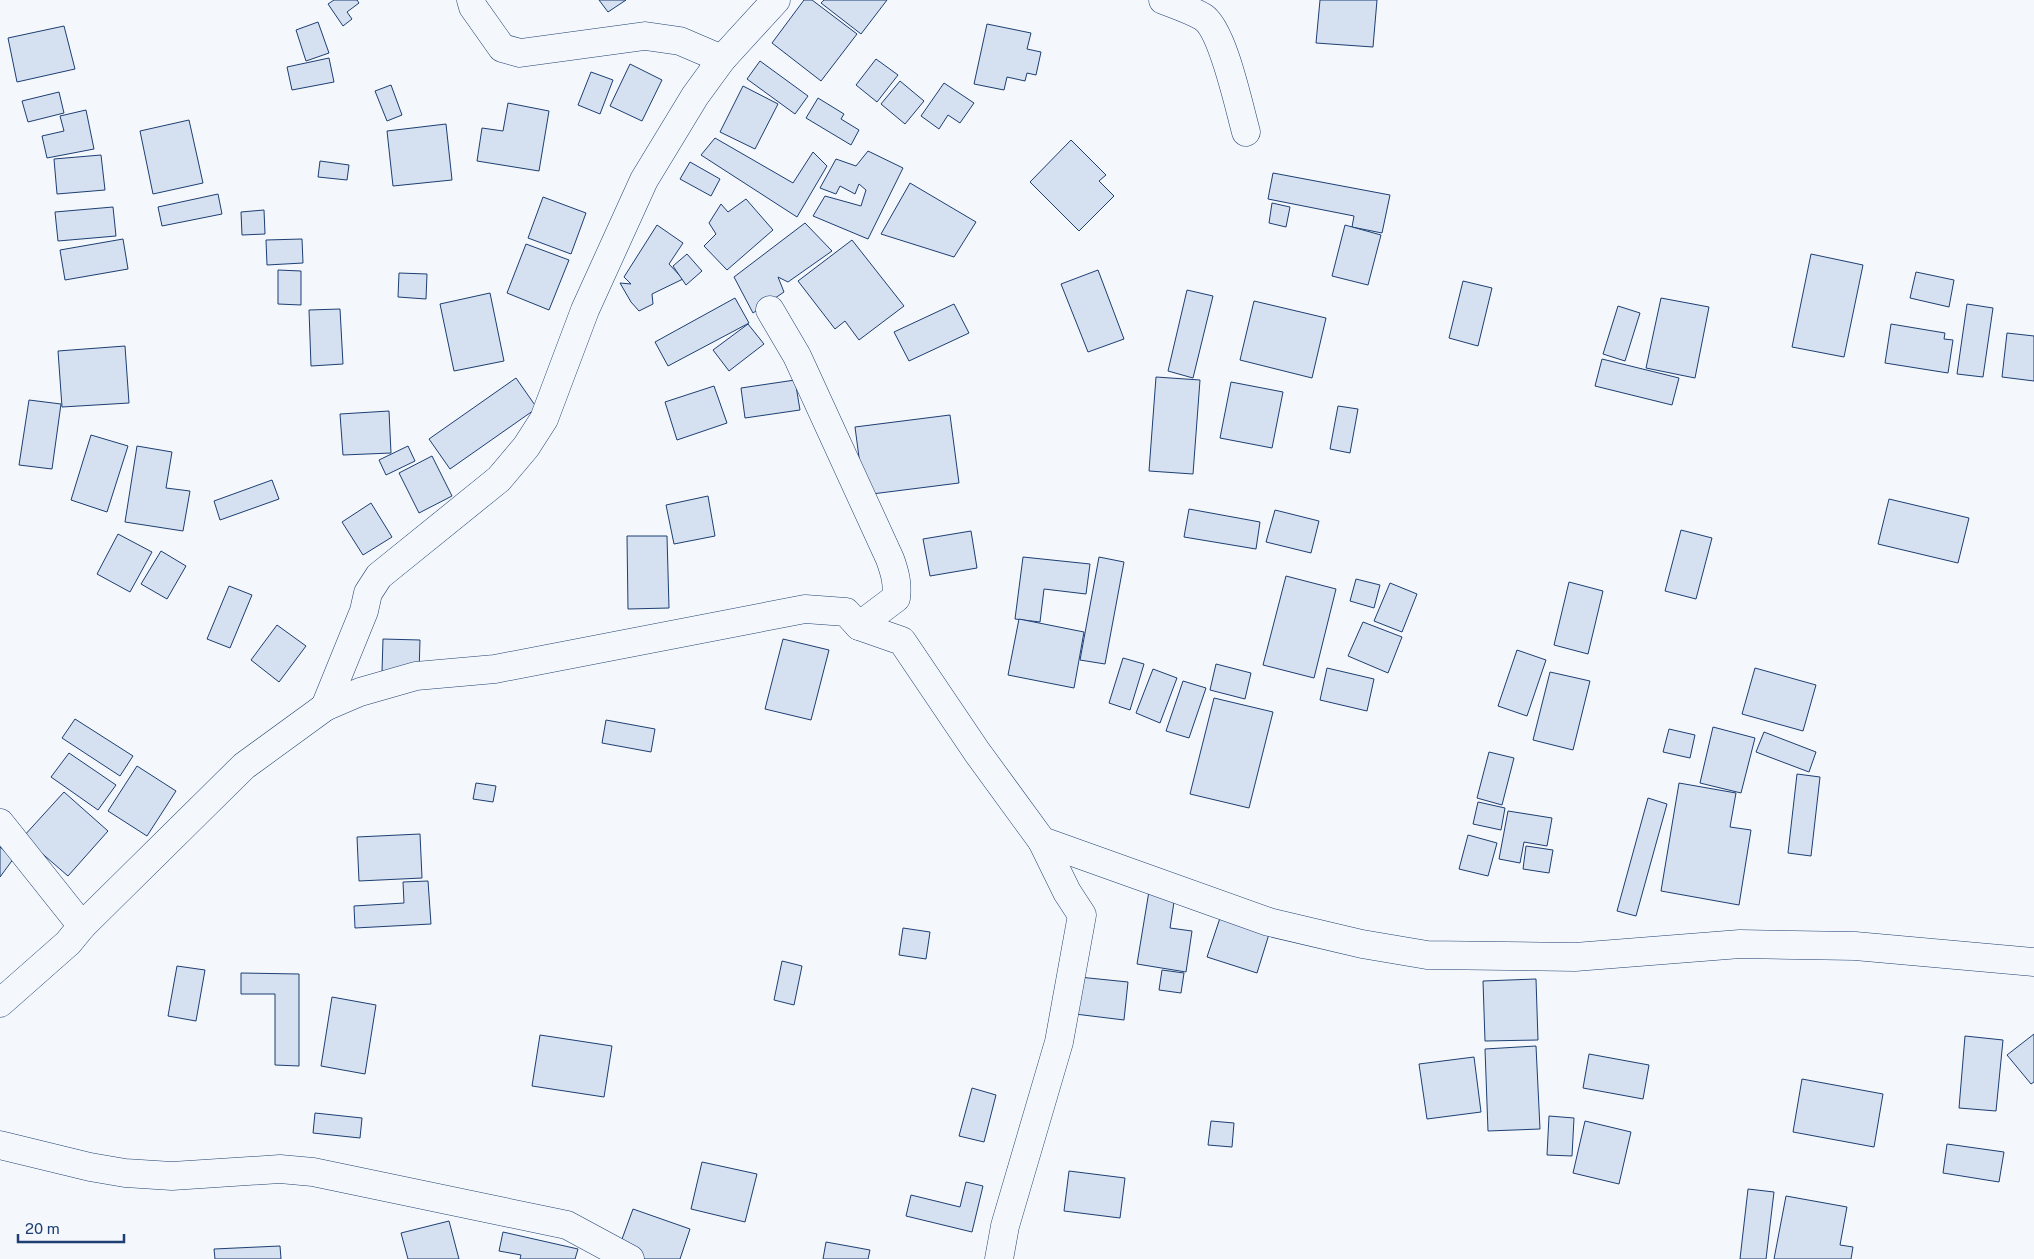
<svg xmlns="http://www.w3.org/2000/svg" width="2034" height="1259" viewBox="0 0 2034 1259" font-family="'Public Sans',sans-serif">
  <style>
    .building { fill: #d5e0f0; stroke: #1d3f73 }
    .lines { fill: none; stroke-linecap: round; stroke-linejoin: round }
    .street-casing { stroke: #1d3f73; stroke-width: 29 }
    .street { stroke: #f4f7fb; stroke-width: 28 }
  </style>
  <rect width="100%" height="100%" fill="#f4f7fb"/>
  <!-- building -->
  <g class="building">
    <path d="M334 0H357L359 3 347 12 352 19 343 26 328 4Z"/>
    <path d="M599 0H626L608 12Z"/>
    <path d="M804 0H812L857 34 821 81 772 43Z"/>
    <path d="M824 0H887L861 34 821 3Z"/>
    <path d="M1320 0H1377L1373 47 1316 43Z"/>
    <path d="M318 22 329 53 306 61 296 30Z"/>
    <path d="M987 24 1031 33 1027 49 1041 52 1036 75 1027 73 1025 81 1007 77 1004 90 974 84Z"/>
    <path d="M64 26 75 69 17 82 8 38Z"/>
    <path d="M329 58 334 82 292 90 287 67Z"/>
    <path d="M876 59 898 75 877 102 856 85Z"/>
    <path d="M760 61 808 96 795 114 747 79Z"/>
    <path d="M630 64 662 80 642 121 610 106Z"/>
    <path d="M591 72 613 80 600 114 578 105Z"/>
    <path d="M900 81 924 101 905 124 881 104Z"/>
    <path d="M944 83 974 103 960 123 948 115 939 129 921 116Z"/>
    <path d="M391 85 402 115 387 121 375 91Z"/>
    <path d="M743 86 778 104 755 149 720 132Z"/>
    <path d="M59 92 64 113 28 122 22 101Z"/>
    <path d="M818 98 844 114 841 119 859 130 851 145 806 118Z"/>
    <path d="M508 103 549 111 539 171 477 161 482 128 503 131Z"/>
    <path d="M86 110 94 149 47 158 42 136 64 131 60 116Z"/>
    <path d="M189 120 203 183 153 194 140 131Z"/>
    <path d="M446 124 452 180 393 186 387 131Z"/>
    <path d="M715 138 793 183 813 152 827 166 797 217 701 155Z"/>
    <path d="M1071 140 1106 175 1099 181 1114 196 1079 231 1030 182Z"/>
    <path d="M868 151 903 168 868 239 813 216 825 196 861 206 866 190 859 184 855 194 840 186 836 194 820 188 836 159 856 166Z"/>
    <path d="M101 155 105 190 57 194 54 159Z"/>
    <path d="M320 161 349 165 347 180 318 177Z"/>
    <path d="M690 162 720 179 711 196 680 179Z"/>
    <path d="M1273 173 1390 195 1382 233 1352 227 1354 216 1268 199Z"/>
    <path d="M910 183 976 222 954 257 881 234Z"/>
    <path d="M218 194 222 214 162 226 158 207Z"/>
    <path d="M543 197 586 213 571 254 528 238Z"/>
    <path d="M746 199 773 230 727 270 704 246 716 234 709 223 721 204 728 212Z"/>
    <path d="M1272 203 1290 207 1286 227 1269 223Z"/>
    <path d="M113 207 116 236 58 241 55 212Z"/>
    <path d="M264 210 265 234 242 235 241 212Z"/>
    <path d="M805 223 832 251 788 282 778 277 784 292 753 313 734 277Z"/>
    <path d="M657 225 683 243 669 264 683 279 652 294 653 304 639 311 631 302 620 283 631 284 624 277Z"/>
    <path d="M1345 225 1381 235 1368 285 1332 276Z"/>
    <path d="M123 239 128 269 65 280 60 250Z"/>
    <path d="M302 239 303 263 267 265 266 240Z"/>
    <path d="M852 240 904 306 859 340 845 321 835 329 798 281Z"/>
    <path d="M526 244 569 260 549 310 507 293Z"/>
    <path d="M687 254 702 271 686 285 673 266Z"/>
    <path d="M1811 254 1863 265 1844 357 1792 347Z"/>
    <path d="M278 270 301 271V305L278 304Z"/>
    <path d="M1098 270 1124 339 1088 352 1061 284Z"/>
    <path d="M1916 272 1954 280 1949 307 1910 298Z"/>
    <path d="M399 273 427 274 426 299 398 297Z"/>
    <path d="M1463 281 1492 288 1478 346 1449 338Z"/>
    <path d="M1187 290 1213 296 1193 378 1168 371Z"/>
    <path d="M490 293 504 361 454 371 440 304Z"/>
    <path d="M735 298 749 323 668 366 655 342Z"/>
    <path d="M1661 298 1709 307 1695 378 1646 368Z"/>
    <path d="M1254 301 1326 318 1312 378 1240 360Z"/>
    <path d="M954 304 969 333 909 361 894 332Z"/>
    <path d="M1967 304 1993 308 1983 377 1957 374Z"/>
    <path d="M1618 306 1640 313 1625 361 1603 354Z"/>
    <path d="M340 309 343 364 311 366 309 310Z"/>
    <path d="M748 324 764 344 729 371 713 350Z"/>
    <path d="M1891 324 1945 333 1944 339 1953 340 1948 373 1885 363Z"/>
    <path d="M2007 333 2034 336V381L2002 377Z"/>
    <path d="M125 346 129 403 62 407 58 351Z"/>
    <path d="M1602 359 1679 378 1672 405 1595 386Z"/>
    <path d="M1156 377 1200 380 1193 474 1149 471Z"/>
    <path d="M516 378 537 408 450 469 429 439Z"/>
    <path d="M795 380 800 410 745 418 741 388Z"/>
    <path d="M1231 382 1283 392 1272 448 1220 438Z"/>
    <path d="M714 386 727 423 677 440 665 402Z"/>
    <path d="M29 400 61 404 52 469 19 465Z"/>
    <path d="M1338 406 1358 409 1350 453 1330 449Z"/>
    <path d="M389 411 391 453 343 455 340 414Z"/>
    <path d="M950 415 959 483 864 495 855 427Z"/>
    <path d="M91 435 128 446 107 512 71 500Z"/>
    <path d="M137 446 172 452 166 488 190 491 183 531 125 522Z"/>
    <path d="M408 446 415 461 386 475 379 460Z"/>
    <path d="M432 456 452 496 419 513 399 473Z"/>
    <path d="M272 480 279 499 220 520 214 501Z"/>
    <path d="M708 496 715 536 674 544 666 505Z"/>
    <path d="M1889 499 1969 518 1958 563 1878 544Z"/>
    <path d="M371 503 392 537 363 555 342 522Z"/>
    <path d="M1189 509 1260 522 1256 549 1184 537Z"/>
    <path d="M1275 510 1319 521 1311 553 1266 542Z"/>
    <path d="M1681 530 1712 538 1696 599 1665 591Z"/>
    <path d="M971 531 977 568 930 576 923 539Z"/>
    <path d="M118 534 152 552 130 592 97 574Z"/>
    <path d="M627 536H667L669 608 628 609Z"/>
    <path d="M161 551 186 566 167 599 141 584Z"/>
    <path d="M1023 557 1090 564 1086 594 1044 589 1040 622 1015 619Z"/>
    <path d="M1099 557 1124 562 1105 664 1080 660Z"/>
    <path d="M1286 576 1336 589 1314 678 1263 665Z"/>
    <path d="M1356 579 1380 585 1374 608 1350 601Z"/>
    <path d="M1569 582 1603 591 1588 654 1554 645Z"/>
    <path d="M1390 583 1417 594 1402 632 1374 621Z"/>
    <path d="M229 586 252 595 230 648 207 639Z"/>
    <path d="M1019 619 1084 632 1074 688 1008 675Z"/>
    <path d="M1363 622 1402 637 1388 673 1348 656Z"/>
    <path d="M277 625 306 646 279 682 251 660Z"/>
    <path d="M383 639 420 640 419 673 382 672Z"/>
    <path d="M783 639 829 650 811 720 765 709Z"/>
    <path d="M1517 650 1546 660 1527 716 1498 706Z"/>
    <path d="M1123 658 1144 664 1130 710 1109 703Z"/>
    <path d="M1216 664 1251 673 1245 699 1210 690Z"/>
    <path d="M1327 668 1374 679 1367 711 1320 700Z"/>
    <path d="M1755 668 1816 685 1803 731 1742 714Z"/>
    <path d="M1153 669 1177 678 1160 723 1136 713Z"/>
    <path d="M1550 672 1590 681 1573 750 1533 740Z"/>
    <path d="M1183 681 1206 688 1189 738 1166 731Z"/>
    <path d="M1214 698 1273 712 1249 808 1190 794Z"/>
    <path d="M75 719 133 756 120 776 62 738Z"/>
    <path d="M606 720 655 729 651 752 602 743Z"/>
    <path d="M1713 727 1755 738 1741 793 1700 783Z"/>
    <path d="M1669 729 1695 735 1690 758 1663 752Z"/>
    <path d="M1764 732 1816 752 1809 772 1756 752Z"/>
    <path d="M1489 752 1514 758 1502 805 1477 798Z"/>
    <path d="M69 753 116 785 98 810 51 777Z"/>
    <path d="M137 766 176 791 147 836 108 811Z"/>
    <path d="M1797 774 1820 777 1811 856 1788 853Z"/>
    <path d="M476 783 496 786 493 802 473 799Z"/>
    <path d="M1679 783 1736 793 1730 827 1751 830 1739 905 1661 891Z"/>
    <path d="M64 792 108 831 68 876 23 837Z"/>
    <path d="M1648 798 1667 804 1636 916 1617 911Z"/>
    <path d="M1478 802 1505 808 1501 830 1473 824Z"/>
    <path d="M1508 811 1552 818 1547 846 1524 842 1520 863 1499 859Z"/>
    <path d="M420 834 422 878 359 881 357 837Z"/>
    <path d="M1468 835 1497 843 1488 876 1459 869Z"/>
    <path d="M1526 846 1553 850 1549 873 1523 869Z"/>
    <path d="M0 847 14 858 0 877Z"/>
    <path d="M428 881 431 924 355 928 354 906 404 903 403 882Z"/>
    <path d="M1150 885 1176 889 1170 928 1192 931 1186 972 1137 964Z"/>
    <path d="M1221 915 1270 931 1257 973 1207 957Z"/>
    <path d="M903 928 930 932 926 959 899 955Z"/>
    <path d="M782 961 802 966 794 1005 774 1000Z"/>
    <path d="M177 966 205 970 196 1021 168 1016Z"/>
    <path d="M1162 970 1184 973 1181 993 1159 990Z"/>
    <path d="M241 973 299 974V1066L275 1065V994H241Z"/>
    <path d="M1079 977 1128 982 1124 1020 1075 1014Z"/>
    <path d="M1536 979 1538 1040 1485 1041 1483 981Z"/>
    <path d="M332 997 376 1005 365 1074 321 1066Z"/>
    <path d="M2034 1034V1082L2031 1084 2007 1055Z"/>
    <path d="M540 1035 612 1046 604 1097 532 1086Z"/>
    <path d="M1965 1036 2003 1040 1996 1111 1959 1108Z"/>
    <path d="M1536 1046 1540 1129 1488 1131 1485 1049Z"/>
    <path d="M1589 1054 1649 1065 1643 1099 1583 1088Z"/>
    <path d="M1474 1057 1481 1112 1427 1119 1419 1064Z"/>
    <path d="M1802 1079 1883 1094 1874 1147 1793 1132Z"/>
    <path d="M972 1088 996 1095 984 1142 959 1136Z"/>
    <path d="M315 1113 362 1118 360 1138 313 1133Z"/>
    <path d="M1549 1116 1574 1118 1572 1156 1547 1155Z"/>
    <path d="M1211 1121 1234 1123 1232 1147 1208 1145Z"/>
    <path d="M1585 1121 1631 1132 1619 1184 1573 1173Z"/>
    <path d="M1947 1144 2004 1152 1999 1182 1943 1173Z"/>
    <path d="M702 1162 757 1174 745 1222 691 1209Z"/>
    <path d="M1069 1171 1125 1178 1120 1218 1064 1211Z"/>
    <path d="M966 1182 983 1186 972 1232 906 1216 911 1195 960 1207Z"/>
    <path d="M1748 1189 1774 1192 1766 1259H1740Z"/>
    <path d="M1786 1196 1847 1207 1840 1245 1853 1247 1851 1259H1774Z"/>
    <path d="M633 1209 690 1229 680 1259H645L618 1250Z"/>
    <path d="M449 1221 459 1259H408L401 1233Z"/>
    <path d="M503 1232 578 1249 575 1259H520L521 1255 499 1251Z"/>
    <path d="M826 1242 870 1250 868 1259H823Z"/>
    <path d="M280 1246 281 1259H215L214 1249Z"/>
  </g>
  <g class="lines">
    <defs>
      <g id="street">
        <path d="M471 0 473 7 502 48 520 53 645 36 680 41 722 59"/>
        <path d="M1163 0C1176 5 1191 10 1203 17 1223 30 1239 107 1246 132"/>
        <path d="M770 310 797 356 890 559C895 573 898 584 896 598L859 626"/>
        <path d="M325 707 364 611 368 593 379 576 499 479 526 447 544 419 585 310 644 180 695 96 722 59 776 0"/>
        <path d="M0 823 82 926 244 766 325 707 360 692 416 676 495 669 805 609 846 612 859 626 902 641 977 752 1042 841 1269 922 1362 944 1427 955 1575 957 1740 944 1855 946 2034 962"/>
        <path d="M0 1003 68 943 82 926"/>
        <path d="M0 1145 90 1167 125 1173 172 1176 280 1169 313 1172 567 1225 630 1259"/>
        <path d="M999 1259 1005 1226 1059 1042 1082 915 1067 892 1042 841"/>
      </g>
    </defs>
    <!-- street casing -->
    <use href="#street" class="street-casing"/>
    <!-- street -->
    <use href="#street" class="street"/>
  </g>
  <!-- scale -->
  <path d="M18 1234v8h106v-8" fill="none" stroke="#1d3f73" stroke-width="2.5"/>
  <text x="25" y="1234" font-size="15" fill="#1d3f73" stroke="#f4f7fb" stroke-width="4" paint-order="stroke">20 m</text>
</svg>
